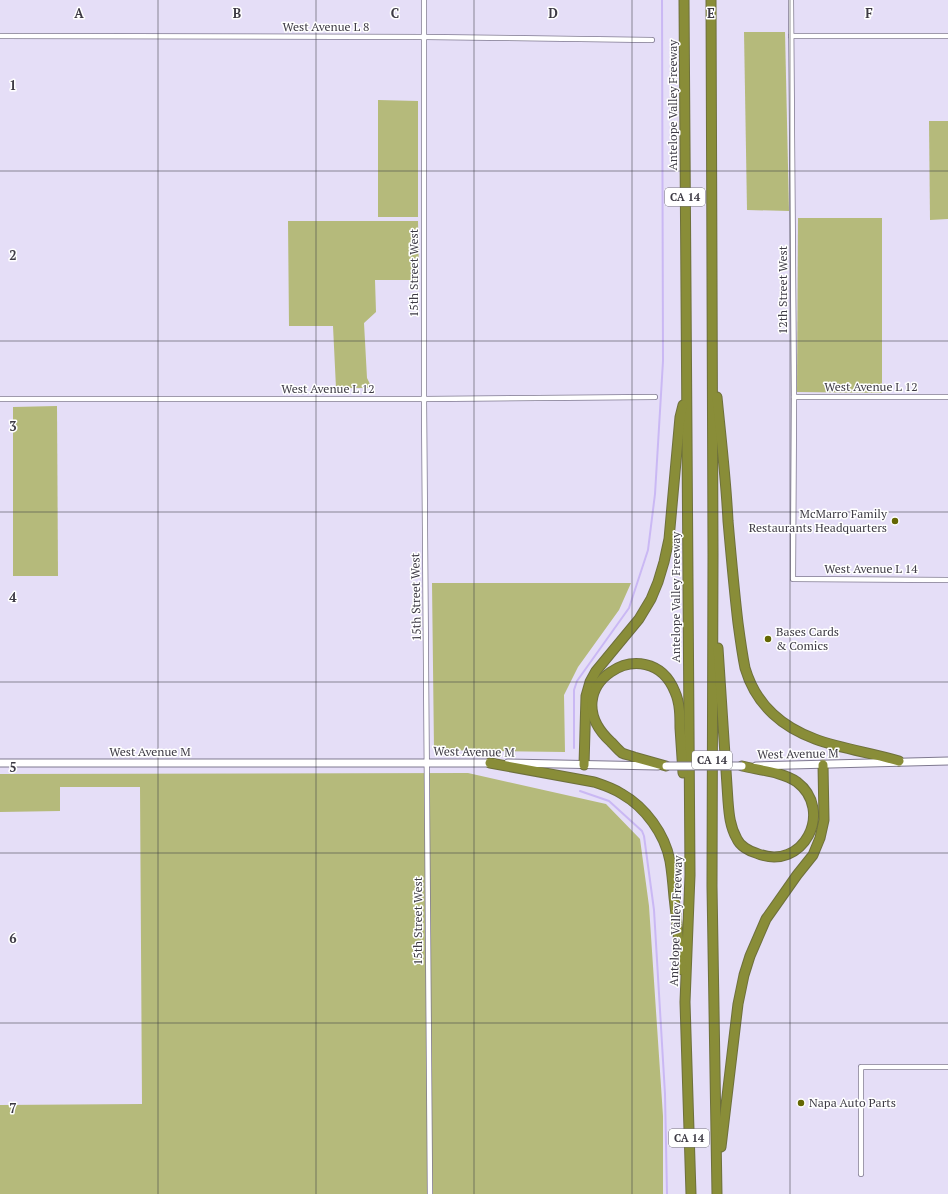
<svg xmlns="http://www.w3.org/2000/svg" width="948" height="1194" viewBox="0 0 948 1194" font-family="'PT Serif',serif">
  <style>
    .green { fill: #b5ba7b }
    .lines { fill: none; stroke-linecap: round; stroke-linejoin: round }
    .stream { stroke: #cab8f4; stroke-width: 2 }
    .street-casing { stroke: #7f7990; stroke-width: 6 }
    .secondary-casing { stroke: #7f7990; stroke-width: 9 }
    .highway-casing { stroke: #6e703c; stroke-width: 11 }
    .street { stroke: #fff; stroke-width: 4.5 }
    .secondary { stroke: #fff; stroke-width: 7 }
    .highway { stroke: #898d38; stroke-width: 9 }
    .secondary-bridge-casing { stroke: #7f7990; stroke-width: 9; stroke-linecap: butt }
    .secondary-bridge { stroke: #fff; stroke-width: 7 }
    .grid { fill: none; stroke: #3d3a44; stroke-width: 1; stroke-opacity: 0.55 }
    .poi-dot { fill: #646703; stroke: #fff; stroke-width: 1.5 }
    .labels { text-anchor: middle; stroke-width: 3; stroke-linejoin: round; paint-order: stroke }
    .shield { fill: #fff; stroke: #77757c; stroke-width: 1 }
    .shield-label { font-size: 11px; font-weight: bold; fill: #3d3a44 }
    .street-label { font-size: 12px; fill: #3d3a44; stroke: #fff }
    .poi-label { font-size: 12px; fill: #3d3a44; stroke: #fff; text-anchor: start }
    .grid-label { font-size: 13px; text-anchor: middle; font-weight: bold; fill: #3d3a44; stroke: #fff; stroke-width: 3; stroke-linejoin: round; paint-order: stroke }
  </style>
  <rect width="100%" height="100%" fill="#e5def7"/>
  <!-- green -->
  <g class="green">
    <path d="M744 32H785L789 211 747 210Z"/>
    <path d="M378 100 418 101V217H378Z"/>
    <path d="M929 121H948V219L930 220Z"/>
    <path d="M798 218H882V393L797 392Z"/>
    <path d="M288 221H418L419 280H375L376 312 364 323 367 378 372 388H336L333 326H289Z"/>
    <path d="M57 406 58 576H13V407Z"/>
    <path d="M432 583H631L619 610 578 667 564 695 565 752 434 750Z"/>
    <path d="M468 773 606 804 640 839 649 906 663 1116V1194H0V1105L142 1104 140 787H60V811L0 812V774Z"/>
  </g>
  <g class="lines">
    <!-- stream -->
    <g class="stream">
      <path d="M574 748V690L577 681 629 608 648 550 655 494 663 361 662 0"/>
      <path d="M580 791 609 801 642 831 644 836 654 910 665 1094 667 1194"/>
    </g>
    <defs>
      <g id="street">
        <path d="M424 0V399L430 1194"/>
        <path d="M791 0 794 397 793 579 948 580"/>
        <path d="M0 36 425 37 652 40"/>
        <path d="M791 36H948"/>
        <path d="M794 397H948"/>
        <path d="M0 399H424L655 397"/>
        <path d="M861 1174V1067H948"/>
      </g>
      <g id="secondary">
        <path d="M0 763H494"/>
        <path d="M508 763 658 766"/>
        <path d="M756 766 948 761"/>
      </g>
      <g id="highway">
        <path d="M684 0 690 875 685 1002 691 1194"/>
        <path d="M711 0 713 554 712 886 717 1194"/>
        <path d="M717 397C721 438 726 479 728 521 731 555 734 589 738 623 740 638 742 653 745 668 750 685 760 702 773 714 807 746 856 748 899 761"/>
        <path d="M718 648 728 801C729 814 730 827 737 839 740 846 749 851 756 853 804 873 834 810 797 782 783 772 759 770 742 766"/>
        <path d="M490 763 594 782C603 785 613 788 622 794 645 807 665 834 670 861 672 873 673 885 674 897 677 922 679 946 682 970"/>
        <path d="M584 765 586 696 590 682 596 671 639 619 651 599 658 582 664 562 669 539 680 417 683 405"/>
        <path d="M666 766C655 763 645 760 634 757 630 755 626 755 622 753 618 750 615 746 611 742 551 687 649 627 675 692 680 703 680 716 680 728 681 743 682 758 683 773"/>
        <path d="M721 1147 738 1004 744 975 750 956 766 919 797 875 813 855 820 838 824 820 823 765"/>
      </g>
    </defs>
    <!-- street casing -->
    <use href="#street" class="street-casing"/>
    <!-- secondary casing -->
    <use href="#secondary" class="secondary-casing"/>
    <!-- highway casing -->
    <use href="#highway" class="highway-casing"/>
    <!-- street -->
    <use href="#street" class="street"/>
    <!-- secondary -->
    <use href="#secondary" class="secondary"/>
    <!-- highway -->
    <use href="#highway" class="highway"/>
    <defs>
      <path id="secondary-bridge" d="M666 766H742"/>
    </defs>
    <!-- secondary-bridge casing -->
    <use href="#secondary-bridge" class="secondary-bridge-casing"/>
    <!-- secondary-bridge -->
    <use href="#secondary-bridge" class="secondary-bridge"/>
  </g>
  <!-- grid -->
  <path class="grid" d="M158 0V1194M316 0V1194M474 0V1194M632 0V1194M790 0V1194M0 171H948M0 341H948M0 512H948M0 682H948M0 853H948M0 1023H948"/>
  <!-- markers -->
  <g class="poi-dot">
    <circle cx="895" cy="521" r="4"/>
    <circle cx="768" cy="639" r="4"/>
    <circle cx="801" cy="1103" r="4"/>
  </g>
  <g class="labels">
    <!-- shield labels -->
    <g class="shield">
      <rect x="665" y="188" width="40" height="18" rx="3"/>
      <rect x="692" y="751" width="40" height="18" rx="3"/>
      <rect x="669" y="1129" width="40" height="18" rx="3"/>
    </g>
    <g class="shield-label">
      <text x="685" y="201">CA 14</text>
      <text x="712" y="764">CA 14</text>
      <text x="689" y="1142">CA 14</text>
    </g>
    <!-- street labels -->
    <g class="street-label">
      <text x="326" y="31">West Avenue L 8</text>
      <text transform="translate(673 105) rotate(-90)" y="4">Antelope Valley Freeway</text>
      <text transform="translate(414 273) rotate(-90)" y="4">15th Street West</text>
      <text transform="translate(783 290) rotate(-90)" y="4">12th Street West</text>
      <text x="871" y="391">West Avenue L 12</text>
      <text x="328" y="393">West Avenue L 12</text>
      <text x="871" y="573">West Avenue L 14</text>
      <text transform="translate(416 597) rotate(-91)" y="4">15th Street West</text>
      <text transform="translate(676 597) rotate(-90)" y="4">Antelope Valley Freeway</text>
      <text x="150" y="756">West Avenue M</text>
      <text transform="translate(474 752) rotate(1)" y="4">West Avenue M</text>
      <text transform="translate(798 754) rotate(-1)" y="4">West Avenue M</text>
      <text transform="translate(418 921) rotate(-90)" y="4">15th Street West</text>
      <text transform="translate(676 921) rotate(-88)" y="4">Antelope Valley Freeway</text>
    </g>
    <!-- poi labels -->
    <g class="poi-label">
      <text x="887" y="518" text-anchor="end">McMarro Family<tspan x="887" dy="14">Restaurants Headquarters</tspan></text>
      <text x="776" y="636">Bases Cards<tspan x="776" dy="14">&amp; Comics</tspan></text>
      <text x="809" y="1107">Napa Auto Parts</text>
    </g>
  </g>
  <g class="grid-label">
    <text x="79" y="18">A</text>
    <text x="237" y="18">B</text>
    <text x="395" y="18">C</text>
    <text x="553" y="18">D</text>
    <text x="711" y="18">E</text>
    <text x="869" y="18">F</text>
    <text x="13" y="90">1</text>
    <text x="13" y="260">2</text>
    <text x="13" y="431">3</text>
    <text x="13" y="602">4</text>
    <text x="13" y="772">5</text>
    <text x="13" y="943">6</text>
    <text x="13" y="1113">7</text>
  </g>
</svg>
